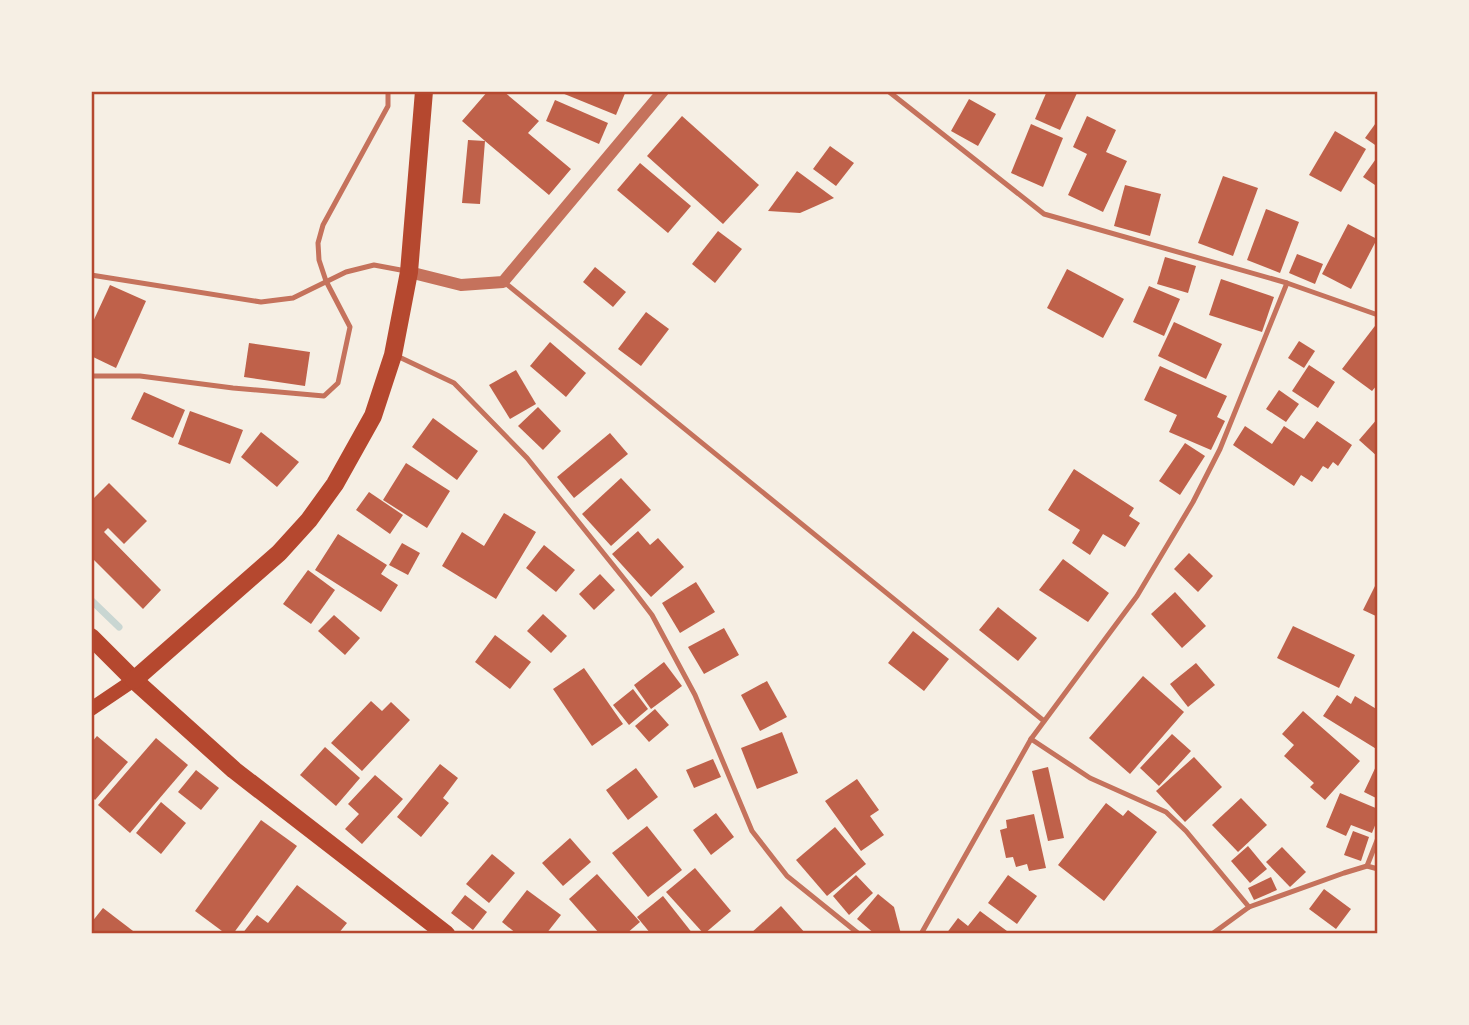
<svg xmlns="http://www.w3.org/2000/svg" width="1469" height="1025" viewBox="0 0 1469 1025" font-family="'DejaVu Sans',sans-serif">
  <style>
    .lines { fill: none; stroke-linecap: round; stroke-linejoin: round }
    .stream { stroke: #c9d6d2; stroke-width: 7 }
    .building { fill: #bf614a }
    .service { stroke: #c5725c; stroke-width: 5 }
    .tertiary { stroke: #c5725c; stroke-width: 12 }
    .secondary { stroke: #b5482f; stroke-width: 14 }
    .primary { stroke: #b5482f; stroke-width: 18 }
    .neatline { fill: none; stroke: #b5482f; stroke-width: 2.5 }
  </style>
  <rect width="100%" height="100%" fill="#f6efe4"/>
  <g class="lines">
    <!-- stream -->
    <path class="stream" d="M91 600 119 627"/>
  </g>
  <!-- building -->
  <g class="building">
    <path d="M488 91H503L539 121 528 133 571 169 549 195 485 141 480 204 462 203 468 140 485 141 462 121Z"/>
    <path d="M557 91H626L616 115Z"/>
    <path d="M1047 91 1077 93 1060 130 1035 119Z"/>
    <path d="M969 99 996 114 978 146 951 131Z"/>
    <path d="M555 100 608 123 599 144 546 121Z"/>
    <path d="M682 116 759 185 723 224 647 156Z"/>
    <path d="M1087 116 1116 130 1106 152 1127 161 1103 212 1068 195 1087 154 1073 147Z"/>
    <path d="M1378 120V147L1365 138Z"/>
    <path d="M1031 124 1063 138 1043 187 1011 173Z"/>
    <path d="M1335 131 1366 149 1341 192 1309 175Z"/>
    <path d="M830 146 854 163 836 186 813 169Z"/>
    <path d="M1378 156V187L1363 177Z"/>
    <path d="M640 163 691 206 668 233 617 190Z"/>
    <path d="M797 171 834 198 800 213 768 211Z"/>
    <path d="M1223 176 1258 188 1233 256 1198 243Z"/>
    <path d="M1125 185 1161 194 1150 236 1114 226Z"/>
    <path d="M1266 209 1299 222 1280 273 1247 260Z"/>
    <path d="M1348 224 1377 239 1351 289 1322 274Z"/>
    <path d="M718 231 742 249 715 283 692 264Z"/>
    <path d="M1297 254 1323 264 1315 284 1289 273Z"/>
    <path d="M1165 257 1196 266 1188 293 1157 284Z"/>
    <path d="M595 267 626 292 613 307 583 282Z"/>
    <path d="M1067 269 1124 299 1103 338 1047 308Z"/>
    <path d="M1221 279 1274 297 1262 332 1209 315Z"/>
    <path d="M110 285 146 301 116 368 91 356V326Z"/>
    <path d="M1149 286 1180 299 1164 336 1133 322Z"/>
    <path d="M646 312 669 329 641 366 618 349Z"/>
    <path d="M1174 322 1222 344 1206 379 1158 356Z"/>
    <path d="M1378 322V384L1372 391 1342 369Z"/>
    <path d="M1299 341 1315 351 1304 368 1288 358Z"/>
    <path d="M550 342 586 373 566 397 530 366Z"/>
    <path d="M249 343 310 352 305 386 244 377Z"/>
    <path d="M1309 365 1335 382 1318 408 1292 391Z"/>
    <path d="M1160 366 1227 396 1217 417 1225 421 1211 450 1169 432 1177 415 1144 400Z"/>
    <path d="M516 370 536 404 510 419 489 385Z"/>
    <path d="M1279 390 1299 404 1286 422 1266 409Z"/>
    <path d="M144 392 185 410 173 438 131 419Z"/>
    <path d="M538 407 561 431 543 450 518 426Z"/>
    <path d="M190 411 243 430 230 464 178 444Z"/>
    <path d="M433 418 478 451 457 480 412 447Z"/>
    <path d="M1378 418V457L1359 440Z"/>
    <path d="M1317 421 1352 445 1338 466 1333 462 1328 469 1323 466 1312 482 1301 475 1294 486 1233 445 1245 426 1272 444 1284 426 1304 439Z"/>
    <path d="M261 432 299 462 277 487 241 457Z"/>
    <path d="M610 433 628 454 574 498 557 477Z"/>
    <path d="M1185 443 1205 456 1180 495 1159 481Z"/>
    <path d="M406 463 450 491 427 528 383 500Z"/>
    <path d="M1074 469 1134 508 1129 516 1140 523 1125 547 1103 534 1090 555 1072 543 1080 530 1048 510Z"/>
    <path d="M621 478 651 510 611 546 582 514Z"/>
    <path d="M109 483 147 521 124 544 108 528 104 532 161 590 143 609 91 557V501Z"/>
    <path d="M369 492 403 515 390 534 356 510Z"/>
    <path d="M504 513 536 532 496 599 442 566 462 532 484 546Z"/>
    <path d="M638 531 650 545 658 538 684 567 651 597 612 554Z"/>
    <path d="M338 534 387 565 381 574 398 585 381 612 315 570Z"/>
    <path d="M402 543 420 553 408 575 389 565Z"/>
    <path d="M544 545 575 570 556 592 526 568Z"/>
    <path d="M1189 553 1213 576 1198 592 1174 569Z"/>
    <path d="M1063 559 1109 593 1088 622 1039 590Z"/>
    <path d="M308 570 335 590 311 624 283 604Z"/>
    <path d="M600 574 615 590 594 610 579 594Z"/>
    <path d="M1378 580V617L1363 610Z"/>
    <path d="M696 582 715 612 680 633 662 603Z"/>
    <path d="M1175 592 1206 626 1182 648 1151 614Z"/>
    <path d="M998 607 1037 638 1018 661 979 630Z"/>
    <path d="M543 614 567 636 551 653 527 631Z"/>
    <path d="M334 615 360 638 345 655 318 631Z"/>
    <path d="M1293 626 1355 655 1339 688 1277 658Z"/>
    <path d="M724 628 739 655 704 674 688 647Z"/>
    <path d="M913 631 949 659 924 691 888 663Z"/>
    <path d="M495 635 531 662 510 689 475 662Z"/>
    <path d="M664 662 682 686 651 709 634 685Z"/>
    <path d="M1196 663 1215 685 1188 707 1170 684Z"/>
    <path d="M584 668 623 724 592 746 553 689Z"/>
    <path d="M1143 676 1184 712 1130 774 1089 738Z"/>
    <path d="M767 681 787 717 760 731 741 695Z"/>
    <path d="M633 689 648 709 629 725 613 705Z"/>
    <path d="M1337 695 1351 704 1355 696 1378 710V750L1323 716Z"/>
    <path d="M371 701 382 711 391 702 410 720 362 771 331 743Z"/>
    <path d="M655 709 669 725 649 742 635 726Z"/>
    <path d="M1303 711 1360 761 1325 800 1310 787 1314 783 1284 756 1294 745 1282 734Z"/>
    <path d="M782 732 798 773 757 789 741 748Z"/>
    <path d="M1172 734 1191 751 1159 786 1140 768Z"/>
    <path d="M97 736 128 762 95 800 91 796V743Z"/>
    <path d="M156 738 188 765 130 833 98 805Z"/>
    <path d="M325 747 360 778 336 806 300 775Z"/>
    <path d="M1194 757 1222 787 1185 822 1156 791Z"/>
    <path d="M713 759 721 777 694 788 686 770Z"/>
    <path d="M1378 762V799L1364 792Z"/>
    <path d="M440 764 458 778 443 798 449 803 421 837 397 817Z"/>
    <path d="M1048 767 1064 838 1048 841 1032 771Z"/>
    <path d="M636 768 658 797 628 820 606 790Z"/>
    <path d="M196 770 219 788 201 810 178 792Z"/>
    <path d="M375 775 403 799 362 844 345 829 359 814 348 804Z"/>
    <path d="M857 779 879 810 870 816 884 835 861 851 825 801Z"/>
    <path d="M1340 793 1378 809V818L1372 833 1351 825 1346 836 1326 827Z"/>
    <path d="M1241 798 1267 825 1238 852 1212 825Z"/>
    <path d="M161 802 186 823 161 854 136 833Z"/>
    <path d="M1106 803 1123 816 1128 810 1157 832 1104 901 1058 865Z"/>
    <path d="M716 813 734 837 711 855 693 830Z"/>
    <path d="M1034 814 1046 868 1029 871 1027 864 1016 867 1013 857 1006 858 1000 830 1007 828 1006 820Z"/>
    <path d="M261 820 297 846 233 934H226L195 911Z"/>
    <path d="M647 826 682 870 648 897 612 853Z"/>
    <path d="M835 827 866 864 827 896 796 860Z"/>
    <path d="M1353 831 1369 837 1361 861 1344 855Z"/>
    <path d="M570 838 591 862 563 886 542 863Z"/>
    <path d="M1248 846 1267 869 1250 883 1231 861Z"/>
    <path d="M1282 847 1306 872 1290 887 1266 862Z"/>
    <path d="M492 854 515 873 489 903 466 884Z"/>
    <path d="M695 868 731 911 704 934 666 892Z"/>
    <path d="M597 874 640 922 626 934H600L569 899Z"/>
    <path d="M856 875 873 893 849 915 833 896Z"/>
    <path d="M1008 875 1037 896 1017 924 988 903Z"/>
    <path d="M1271 877 1277 890 1254 900 1248 888Z"/>
    <path d="M297 885 347 923 338 934H242L257 915 268 923Z"/>
    <path d="M1324 889 1351 909 1336 929 1309 909Z"/>
    <path d="M527 890 561 915 546 934H517L502 922Z"/>
    <path d="M878 894 894 907 901 934H875L857 919Z"/>
    <path d="M465 895 487 912 473 930 451 913Z"/>
    <path d="M663 896 693 934H651L637 917Z"/>
    <path d="M781 906 806 934H750Z"/>
    <path d="M103 908 137 934H91V923Z"/>
    <path d="M980 911 1011 934H946L958 918 968 926Z"/>
  </g>
  <g class="lines">
    <!-- service -->
    <g class="service">
      <path d="M888 91 1044 214 1287 283 1378 315"/>
      <path d="M91 275 261 302 293 298 346 272 374 265 406 271"/>
      <path d="M504 282 1044 721"/>
      <path d="M397 356 454 383 527 458 629 585 652 615 695 695 752 831 787 876 859 934"/>
      <path d="M91 376H140L233 388 324 396 338 383 350 327 326 281 319 260 318 243 323 225 388 106V91"/>
      <path d="M1031 739 1090 778 1166 812 1186 831 1249 907"/>
      <path d="M1367 866 1378 838"/>
      <path d="M921 934 1031 739 1137 596 1193 502 1220 449 1287 283"/>
      <path d="M1212 934 1249 907 1344 873 1367 866 1378 869"/>
    </g>
    <!-- tertiary -->
    <path class="tertiary" d="M409 272 461 285 503 282 663 91"/>
    <!-- secondary -->
    <path class="secondary" d="M91 709 134 680"/>
    <!-- primary -->
    <g class="primary">
      <path d="M91 637 134 680 234 770 446 934"/>
      <path d="M134 680 279 553 309 520 335 484 373 416 393 355 409 272 424 91"/>
    </g>
  </g>
  <!-- border -->
  <rect width="1469" height="1025" fill="none" stroke="#f6efe4" stroke-width="186"/>
  <rect x="93" y="93" width="1283" height="839" class="neatline"/>
</svg>
